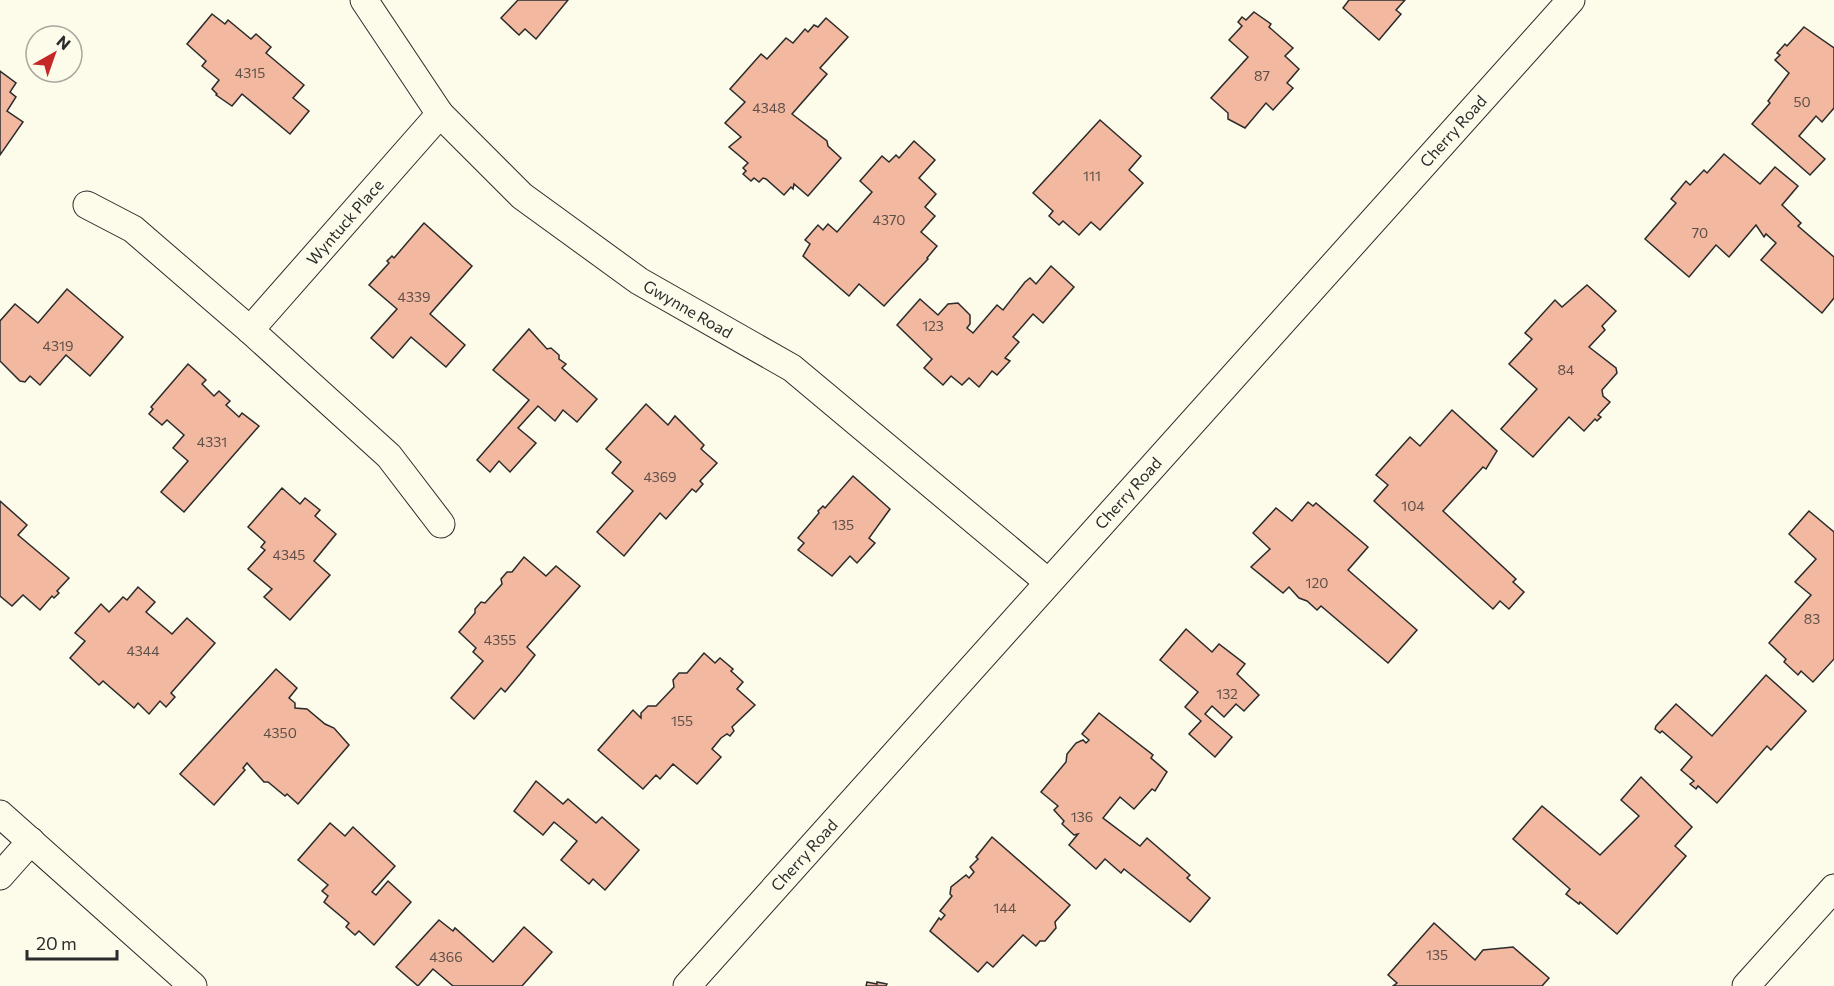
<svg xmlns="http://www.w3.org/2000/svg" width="1834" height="986" viewBox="0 0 1834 986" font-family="Commissioner,sans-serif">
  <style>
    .building { fill: #f2b8a0; stroke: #2b2b2b; stroke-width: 1.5 }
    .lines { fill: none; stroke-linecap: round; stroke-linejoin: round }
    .minor-casing { stroke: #2b2b2b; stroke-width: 29 }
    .minor { stroke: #fdfbea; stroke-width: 27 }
    .labels { text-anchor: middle; stroke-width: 4.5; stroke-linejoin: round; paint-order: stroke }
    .number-label { font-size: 14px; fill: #5d4e48 }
    .street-label { font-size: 16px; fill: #2b2b2b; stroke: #fdfbea }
  </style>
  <rect width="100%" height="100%" fill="#fdfbea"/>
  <!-- building -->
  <g class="building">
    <path d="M518 0H568L536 39 525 29 519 35 501 18Z"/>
    <path d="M1349 0H1405L1396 10 1401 14 1379 40 1343 8Z"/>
    <path d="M1254 12 1271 24 1269 27 1293 48 1285 56 1299 69 1287 83 1293 88 1273 110 1266 103 1245 128 1228 119V113L1211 98 1248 57 1229 40 1242 26 1238 22 1242 17 1246 20Z"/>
    <path d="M212 14 225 24 228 20 251 39 256 34 271 47 266 53 304 85 293 98 309 111 290 134 242 94 232 106 216 95 217 94 212 89 219 80 202 66 206 61 187 44Z"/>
    <path d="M826 18 848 37 820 68 827 74 792 114 827 141 828 146 841 158 808 196 794 184 793 189 791 187 784 195 766 179 763 178 759 182 754 178 751 181 743 174 746 171 743 168 748 163 729 147 741 137 725 123 745 102 730 89 761 54 767 59 786 38 793 43 805 29 808 32 814 25 818 27Z"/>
    <path d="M1804 27 1834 48V108L1822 122 1816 116 1799 136 1825 159 1810 175 1752 124 1770 103 1768 101 1789 73 1775 60 1780 55 1777 53 1785 44 1787 46Z"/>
    <path d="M0 71 16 83 10 92 16 97 7 111 23 122 0 155Z"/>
    <path d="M1100 120 1141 156 1129 170 1143 183 1100 230 1091 222 1079 235 1063 221 1059 225 1049 216 1053 211 1033 193Z"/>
    <path d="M914 141 935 160 919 178 936 194 925 207 935 216 921 232 937 246 927 258 928 259 884 306 859 284 849 296 803 256 810 244 805 240 818 225 823 230 828 224 837 232 872 192 860 181 882 156 889 162 896 155 899 158Z"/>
    <path d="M1724 154 1760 184 1775 167 1798 186 1782 205 1801 223 1798 226 1834 257V298L1822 313 1761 260 1776 243 1766 234 1764 237 1756 225 1729 257 1716 245 1689 277 1645 239 1676 203 1671 199 1686 181 1690 185 1704 170 1707 173Z"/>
    <path d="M424 223 472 266 430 314 465 345 446 367 411 337 393 358 371 338 397 309 369 285 389 263 387 261 392 256 394 258Z"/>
    <path d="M1051 266 1074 287 1043 323 1033 314 1013 337 1019 342 1005 358 1010 361 997 375 992 371 979 387 969 378 962 385 951 376 943 385 924 368 932 359 897 325 920 299 938 315 948 304 958 303 970 315V324L967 328 973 333 997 305 1003 310 1025 282 1030 278 1036 284Z"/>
    <path d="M1587 285 1616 311 1602 326 1605 330 1589 347 1616 368 1617 373 1602 390 1603 396 1610 402 1598 415 1601 417 1597 421 1595 419 1584 431 1569 417 1533 457 1501 429 1537 389 1509 364 1532 339 1525 333 1555 300 1562 307Z"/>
    <path d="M67 289 123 337 90 376 66 355 40 385 30 376 25 382 20 381 0 361V321L15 304 38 323Z"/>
    <path d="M529 329 547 349 551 348 559 355V359L566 364 562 368 597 399 577 422 563 410 555 421 538 406 518 428 536 443 510 472 499 461 490 472 477 460 529 400 493 370Z"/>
    <path d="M188 364 206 380 202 384 214 396 219 391 230 401 226 405 239 417 242 413 259 426 184 512 161 492 188 461 173 448 184 435 167 420 162 425 149 414 153 409 151 407Z"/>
    <path d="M646 404 668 425 675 416 704 445 701 449 717 463 700 481 703 484 696 492 692 489 666 519 660 513 624 556 597 532 633 491 612 473 621 462 606 449Z"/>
    <path d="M1452 410 1497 451 1486 469 1483 467 1443 511 1516 579 1513 582 1524 592 1509 609 1500 601 1493 609 1374 501 1388 485 1376 475 1410 437 1420 446Z"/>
    <path d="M853 476 890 509 869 538 875 543 857 563 850 556 832 576 798 550 804 543 798 538 819 513 818 511 823 506 825 508Z"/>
    <path d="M282 488 300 504 305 498 320 510 315 516 336 534 314 561 330 575 290 620 264 597 272 589 248 569 265 550 261 547 265 542 248 527Z"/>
    <path d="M0 501 27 525 18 535 69 578 57 591 59 593 54 598 52 596 40 610 23 595 12 606 0 596Z"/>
    <path d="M1308 502 1313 506 1316 503 1368 547 1348 570 1417 630 1388 663 1321 606 1317 610 1307 601 1299 598 1289 587 1283 593 1251 567 1270 549 1253 533 1276 508 1292 521Z"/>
    <path d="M1809 511 1834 532V659L1813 682 1801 671 1798 675 1784 662 1786 659 1769 643 1811 595 1795 582 1816 559 1789 534Z"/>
    <path d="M524 557 546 576 556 566 580 586 527 647 535 655 520 674 505 692 501 688 474 719 451 698 483 661 473 652 476 648 459 632 475 613V609L481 602 485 603 502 584 501 579 507 572H512Z"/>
    <path d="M138 587 155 602 146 612 172 634 187 618 215 643 171 693 175 697 166 707 160 701 149 714 138 703 134 708 103 681 99 685 70 658 85 641 75 633 101 604 109 612 123 597 127 600Z"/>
    <path d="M1186 629 1212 652 1219 644 1245 664 1237 674 1259 695 1244 711 1236 704 1224 717 1212 706 1205 714 1232 737 1215 757 1189 734 1201 721 1185 707 1198 692 1160 660Z"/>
    <path d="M704 653 715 663 720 658 733 669 731 671 743 682 737 689 755 705 732 727 734 731 730 736 727 734 721 738 712 749 721 757 697 784 673 764 660 779 656 775 643 789 598 750 633 710 641 718V713L648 706H656L674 687 673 680 679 673H687Z"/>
    <path d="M276 669 297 688 289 698 295 703V708L307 709 325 724 334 728 349 745 298 804 287 794 285 796 268 782H264L247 763 243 768 245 770 214 805 180 774Z"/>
    <path d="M1766 675 1806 711 1771 750 1767 746 1717 803 1698 786 1696 789 1690 784 1694 781 1681 770 1692 757 1662 731 1660 733 1655 729 1656 726 1676 704 1712 736Z"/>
    <path d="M1099 713 1153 755 1151 758 1167 772 1155 791 1152 789 1134 809 1120 797 1103 818 1140 846 1147 838 1190 875 1187 878 1210 898 1190 922 1124 869 1121 873 1105 859 1096 869 1069 845 1078 834 1074 835 1062 824 1064 821 1054 810 1058 806 1041 792 1066 762 1067 754 1076 743 1083 740 1086 743 1089 740 1082 734Z"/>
    <path d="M1641 777 1692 827 1675 846 1686 856 1617 934 1580 902 1579 904 1566 894 1570 889 1513 839 1542 806 1600 855 1639 816 1621 800Z"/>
    <path d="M536 781 563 804 568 799 596 823 602 817 639 850 605 890 593 879 589 884 561 860 577 841 554 822 543 835 514 811Z"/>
    <path d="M330 823 345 836 353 827 395 866 372 892 376 895 388 881 411 902 374 945 359 931 355 935 346 927 349 923 324 902 328 896 322 891 328 885 298 860Z"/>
    <path d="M992 837 1070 905 1055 922 1056 928 1045 941H1040L1036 946 1023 935 993 967 987 962 978 972 930 931 939 918 941 920 945 915 940 911 952 896 950 894 951 887 966 875 969 878 974 872 970 867 978 859 976 857Z"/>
    <path d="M439 920 453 931 455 928 493 962 524 927 552 952 522 986H453L433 969 418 986 396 967Z"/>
    <path d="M1434 923 1475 960 1483 950 1513 947 1549 978 1542 986H1393L1397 983 1388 975Z"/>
    <path d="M867 982 877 984V982L887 984 886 986H866Z"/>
  </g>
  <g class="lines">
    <defs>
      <g id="minor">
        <path d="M364 0 440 114 522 196 639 281 792 368 1048 582"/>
        <path d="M87 205 133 229 250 330 389 456 441 524"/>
        <path d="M250 330 440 114"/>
        <path d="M0 814 193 986"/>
        <path d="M0 876 31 841"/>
        <path d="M687 986 1571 0"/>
        <path d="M1746 986 1834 888"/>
      </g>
    </defs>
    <!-- minor casing -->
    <use href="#minor" class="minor-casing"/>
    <!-- minor -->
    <use href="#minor" class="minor"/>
  </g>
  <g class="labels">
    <!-- number labels -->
    <g class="number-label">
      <text x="250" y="78">4315</text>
      <text x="1262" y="81">87</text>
      <text x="1802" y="107">50</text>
      <text x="769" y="113">4348</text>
      <text x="1092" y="181">111</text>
      <text x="889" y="225">4370</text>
      <text x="1700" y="238">70</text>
      <text x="414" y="302">4339</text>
      <text x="933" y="331">123</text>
      <text x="58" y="351">4319</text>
      <text x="1566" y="375">84</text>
      <text x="212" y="447">4331</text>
      <text x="660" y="482">4369</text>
      <text x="1413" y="511">104</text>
      <text x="843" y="530">135</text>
      <text x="289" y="560">4345</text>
      <text x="1317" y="588">120</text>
      <text x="1812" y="624">83</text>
      <text x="500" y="645">4355</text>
      <text x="143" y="656">4344</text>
      <text x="1227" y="699">132</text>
      <text x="682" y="726">155</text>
      <text x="280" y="738">4350</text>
      <text x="1082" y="822">136</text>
      <text x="1005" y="913">144</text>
      <text x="1437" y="960">135</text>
      <text x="446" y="962">4366</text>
    </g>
    <!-- street labels -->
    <g class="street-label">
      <text transform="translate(1453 131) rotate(-48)" y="6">Cherry Road</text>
      <text transform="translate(345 222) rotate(-49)" y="6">Wyntuck Place</text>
      <text transform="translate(688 309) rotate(30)" y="6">Gwynne Road</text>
      <text transform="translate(1128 493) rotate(-48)" y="6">Cherry Road</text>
      <text transform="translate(804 855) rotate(-48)" y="6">Cherry Road</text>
    </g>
  </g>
  <!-- north arrow -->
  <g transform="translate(54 54) rotate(40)"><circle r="28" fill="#fdfbea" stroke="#a9a89e" stroke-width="1.5"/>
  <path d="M0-4.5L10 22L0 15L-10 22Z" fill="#c62828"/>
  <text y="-9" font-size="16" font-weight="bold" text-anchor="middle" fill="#2b2b2b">N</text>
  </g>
  <!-- scale -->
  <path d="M27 950v9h90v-9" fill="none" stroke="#2b2b2b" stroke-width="3"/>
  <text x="36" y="950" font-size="18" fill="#2b2b2b" stroke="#fdfbea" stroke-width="4.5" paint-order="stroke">20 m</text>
</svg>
